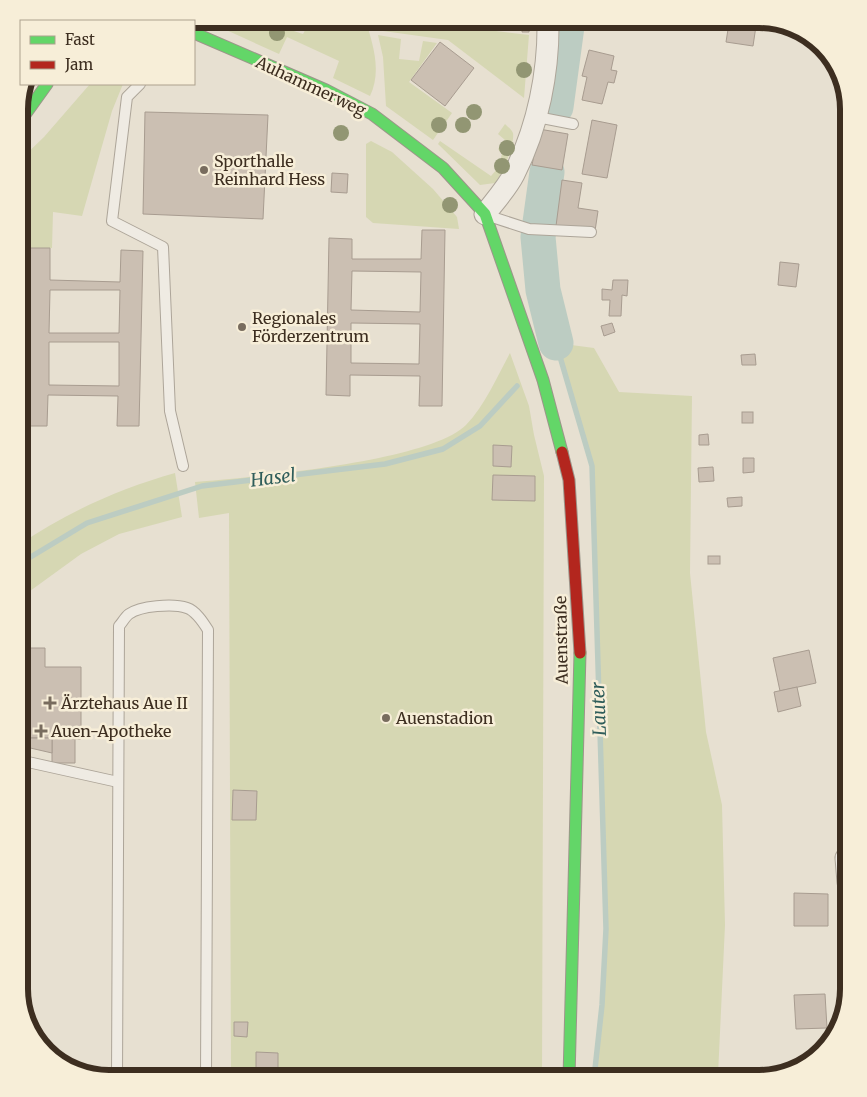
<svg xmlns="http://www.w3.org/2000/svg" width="867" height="1097" viewBox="0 0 867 1097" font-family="Merriweather,serif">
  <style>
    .green { fill: #d6d7b3 }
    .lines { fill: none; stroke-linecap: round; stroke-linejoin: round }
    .stream { stroke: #bcccc2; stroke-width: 5.5 }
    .river { stroke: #bcccc2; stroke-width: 35 }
    .building { fill: #cbbfb2; stroke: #a89c90; fill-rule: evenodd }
    .lane-casing { stroke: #ada599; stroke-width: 12 }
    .street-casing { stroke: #ada599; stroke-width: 23 }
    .fast-casing { stroke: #9c958a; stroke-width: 13 }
    .jam-casing { stroke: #9c958a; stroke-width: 13 }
    .lane { stroke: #efebe3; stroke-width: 10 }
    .street { stroke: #efebe3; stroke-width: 21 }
    .fast { stroke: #63d668; stroke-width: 11 }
    .jam { stroke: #b3261e; stroke-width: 11 }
    .tree { fill: #929673 }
    .poi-dot { fill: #786c5e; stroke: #f7eed8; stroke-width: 2 }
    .labels { text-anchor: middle; stroke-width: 5; stroke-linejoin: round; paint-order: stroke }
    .street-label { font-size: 16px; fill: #3d2e20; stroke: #f7eed8 }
    .poi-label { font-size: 16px; fill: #3d2e20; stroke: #f7eed8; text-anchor: start }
    .water-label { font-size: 18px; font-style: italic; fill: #2f5d5a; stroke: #f7eed8 }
    .rim { fill: none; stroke: #3d2e20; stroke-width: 6 }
  </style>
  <rect width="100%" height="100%" fill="#e7e0d1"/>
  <!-- green -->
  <g class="green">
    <path d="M202 19H257L303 34 311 19H365C373 44 382 71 370 96L333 78 339 61 287 37 279 54Z"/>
    <path d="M374 19H400L529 35 524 98 448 40 376 30Z"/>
    <path d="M378 35 401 39 399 59 419 61 423 41 437 43 409 82 452 113 433 140 386 106 383 57Z"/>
    <path d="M90 84H123L112 111 82 216 53 212 52 248H24L23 352H19V161L44 137Z"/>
    <path d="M505 124C508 127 511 129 513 133 515 144 502 175 495 183L480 185 438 144 440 141 491 176 498 168 502 154 498 149 505 140 498 134Z"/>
    <path d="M371 141 392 152 433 189 457 217 459 229 373 223 366 217V144Z"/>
    <path d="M556 343 594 348 619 392 692 396 690 573 706 732 722 805 725 925 718 1075 594 1078 602 1005 606 929 592 466Z"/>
    <path d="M510 353 529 406 534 435 544 476 542 1078H231L229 513 199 518 195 482C251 477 429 462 466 425 485 405 497 377 510 353Z"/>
    <path d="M19 376H23L22 541 19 543Z"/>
    <path d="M175 473 182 517 119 534 81 554 19 599V545C65 513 121 488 175 473Z"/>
  </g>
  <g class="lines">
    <!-- stream -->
    <g class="stream">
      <path d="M556 343 592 466 606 929 602 1005 594 1078"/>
      <path d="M19 564 87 523 202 486 385 464 443 449 480 426 517 386"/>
    </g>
    <!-- river -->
    <g class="river">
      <path d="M556 107 568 19"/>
      <path d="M547 172 538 237 543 290 556 343"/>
    </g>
  </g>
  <!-- building -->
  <g class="building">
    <path d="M523 19H530L529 32H522Z"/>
    <path d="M729 23 756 26 753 46 726 42Z"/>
    <path d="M440 42 474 68 445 106 411 80Z"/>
    <path d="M589 50 614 56 611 70 617 71 614 83 608 82 602 104 582 100 587 77 582 76Z"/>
    <path d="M145 112 268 115 263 219 143 214Z"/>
    <path d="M592 120 617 125 607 178 582 174Z"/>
    <path d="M539 129 568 134 562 170 532 165Z"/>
    <path d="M332 173 348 174 347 193 331 192Z"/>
    <path d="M562 180 582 183 578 208 598 211 595 231 556 226Z"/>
    <path d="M422 230H445L442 406H419L420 376 350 375V396L326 395 329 238 352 239V259H421ZM352 271 421 272 420 312 351 310ZM351 323 420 324 419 364 351 363Z"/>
    <path d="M27 248H50V280L120 282 121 250 143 251 139 426H117L118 396 48 395 47 426H24L25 373 19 374V353H25ZM50 290H120L119 333H49ZM49 342H119V386L49 385Z"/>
    <path d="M780 262 799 264 796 287 778 285Z"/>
    <path d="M613 280H628L627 296 622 295 621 316H609L610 300H602V289L612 290Z"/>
    <path d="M612 323 615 332 604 336 601 326Z"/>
    <path d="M755 354 756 365H742L741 355Z"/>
    <rect x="742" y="412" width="11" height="11"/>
    <path d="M708 434 709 445H699V435Z"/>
    <path d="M493 445 512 446 511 467 493 466Z"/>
    <path d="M743 458H754V472L743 473Z"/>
    <path d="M713 467 714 481 699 482 698 468Z"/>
    <path d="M493 475 535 476V501L492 500Z"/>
    <path d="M742 497V506L728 507 727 498Z"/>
    <rect x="708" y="556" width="12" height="8"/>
    <path d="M19 648H45V667H81V739H75V763H52V738H19Z"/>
    <path d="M809 650 816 683 780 691 773 658Z"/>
    <path d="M797 687 801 706 778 712 774 692Z"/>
    <path d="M26 738H52V753L26 747Z"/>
    <path d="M233 790 257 791 256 820H232Z"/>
    <path d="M794 893 828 894V926H794Z"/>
    <path d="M825 994 827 1028 796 1029 794 995Z"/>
    <path d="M234 1022H248L247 1037 234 1036Z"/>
    <path d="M256 1052 278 1053V1072H256Z"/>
  </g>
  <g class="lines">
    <defs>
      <g id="lane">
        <path d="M140 84 127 97 112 221 163 247 170 411 183 466"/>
        <path d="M537 117 573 124"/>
        <path d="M489 216 529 229 591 232"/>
        <path d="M19 760 118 782"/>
        <path d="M117 1078 119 626C122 623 125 617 129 614 140 606 173 603 187 608 196 611 203 622 208 630L206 1078"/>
      </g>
      <g id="street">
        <path d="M160 19 165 21"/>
        <path d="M485 214C495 201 507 188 514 174 538 127 549 72 548 19"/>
        <path d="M846 858 848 882"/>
      </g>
      <g id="fast">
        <path d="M194 33 326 90 372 114 443 168 485 214 543 380 562 452"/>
        <path d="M19 123 47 84"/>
        <path d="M569 1078 580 653"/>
      </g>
      <path id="jam" d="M562 452 569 480 580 653"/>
    </defs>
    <!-- lane casing -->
    <use href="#lane" class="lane-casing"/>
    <!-- street casing -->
    <use href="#street" class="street-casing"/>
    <!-- fast casing -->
    <use href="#fast" class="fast-casing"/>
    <!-- jam casing -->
    <use href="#jam" class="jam-casing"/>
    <!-- lane -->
    <use href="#lane" class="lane"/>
    <!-- street -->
    <use href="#street" class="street"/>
    <!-- fast -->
    <use href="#fast" class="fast"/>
    <!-- jam -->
    <use href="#jam" class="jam"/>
  </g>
  <!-- trees -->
  <g class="tree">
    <circle cx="277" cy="33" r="8"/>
    <circle cx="524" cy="70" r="8"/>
    <circle cx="474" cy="112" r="8"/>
    <circle cx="439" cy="125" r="8"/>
    <circle cx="463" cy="125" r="8"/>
    <circle cx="341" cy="133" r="8"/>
    <circle cx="507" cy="148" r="8"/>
    <circle cx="502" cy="166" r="8"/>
    <circle cx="450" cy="205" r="8"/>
  </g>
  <!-- markers -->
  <g class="poi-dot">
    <circle cx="204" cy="170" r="5"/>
    <circle cx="242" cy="327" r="5"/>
    <path d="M47.5 695.5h5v5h5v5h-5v5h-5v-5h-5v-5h5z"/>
    <circle cx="386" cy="718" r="5"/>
    <path d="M38.5 723.5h5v5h5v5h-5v5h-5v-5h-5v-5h5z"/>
  </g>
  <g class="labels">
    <!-- street labels -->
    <g class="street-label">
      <text transform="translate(311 86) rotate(25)" y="6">Auhammerweg</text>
      <text transform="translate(561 640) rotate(-91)" y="6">Auenstraße</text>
    </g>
    <!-- poi labels -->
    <g class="poi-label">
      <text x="214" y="167">Sporthalle<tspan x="214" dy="18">Reinhard Hess</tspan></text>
      <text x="252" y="324">Regionales<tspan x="252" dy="18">Förderzentrum</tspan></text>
      <text x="61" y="709">Ärztehaus Aue II</text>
      <text x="396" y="724">Auenstadion</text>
      <text x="51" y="737">Auen-Apotheke</text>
    </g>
    <!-- water labels -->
    <g class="water-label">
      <text transform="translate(273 478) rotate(-7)" y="6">Hasel</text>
      <text transform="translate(599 709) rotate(-92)" y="6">Lauter</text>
    </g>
  </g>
  <!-- crop -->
  <path d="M0 0H867V1097H0ZM109 28H759A81 81 0 0 1 840 109V989A81 81 0 0 1 759 1070H109A81 81 0 0 1 28 989V109A81 81 0 0 1 109 28Z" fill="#f7eed8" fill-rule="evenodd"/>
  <path class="rim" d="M109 28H759A81 81 0 0 1 840 109V989A81 81 0 0 1 759 1070H109A81 81 0 0 1 28 989V109A81 81 0 0 1 109 28Z"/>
  <!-- legend -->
  <rect x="20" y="20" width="175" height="65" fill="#f7eed8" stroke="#ada18e"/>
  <rect x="30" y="36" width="25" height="8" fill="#63d668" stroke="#ada18e"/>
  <text x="65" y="45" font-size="15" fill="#3d2e20">Fast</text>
  <rect x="30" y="61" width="25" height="8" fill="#b3261e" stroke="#ada18e"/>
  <text x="65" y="70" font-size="15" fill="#3d2e20">Jam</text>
</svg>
